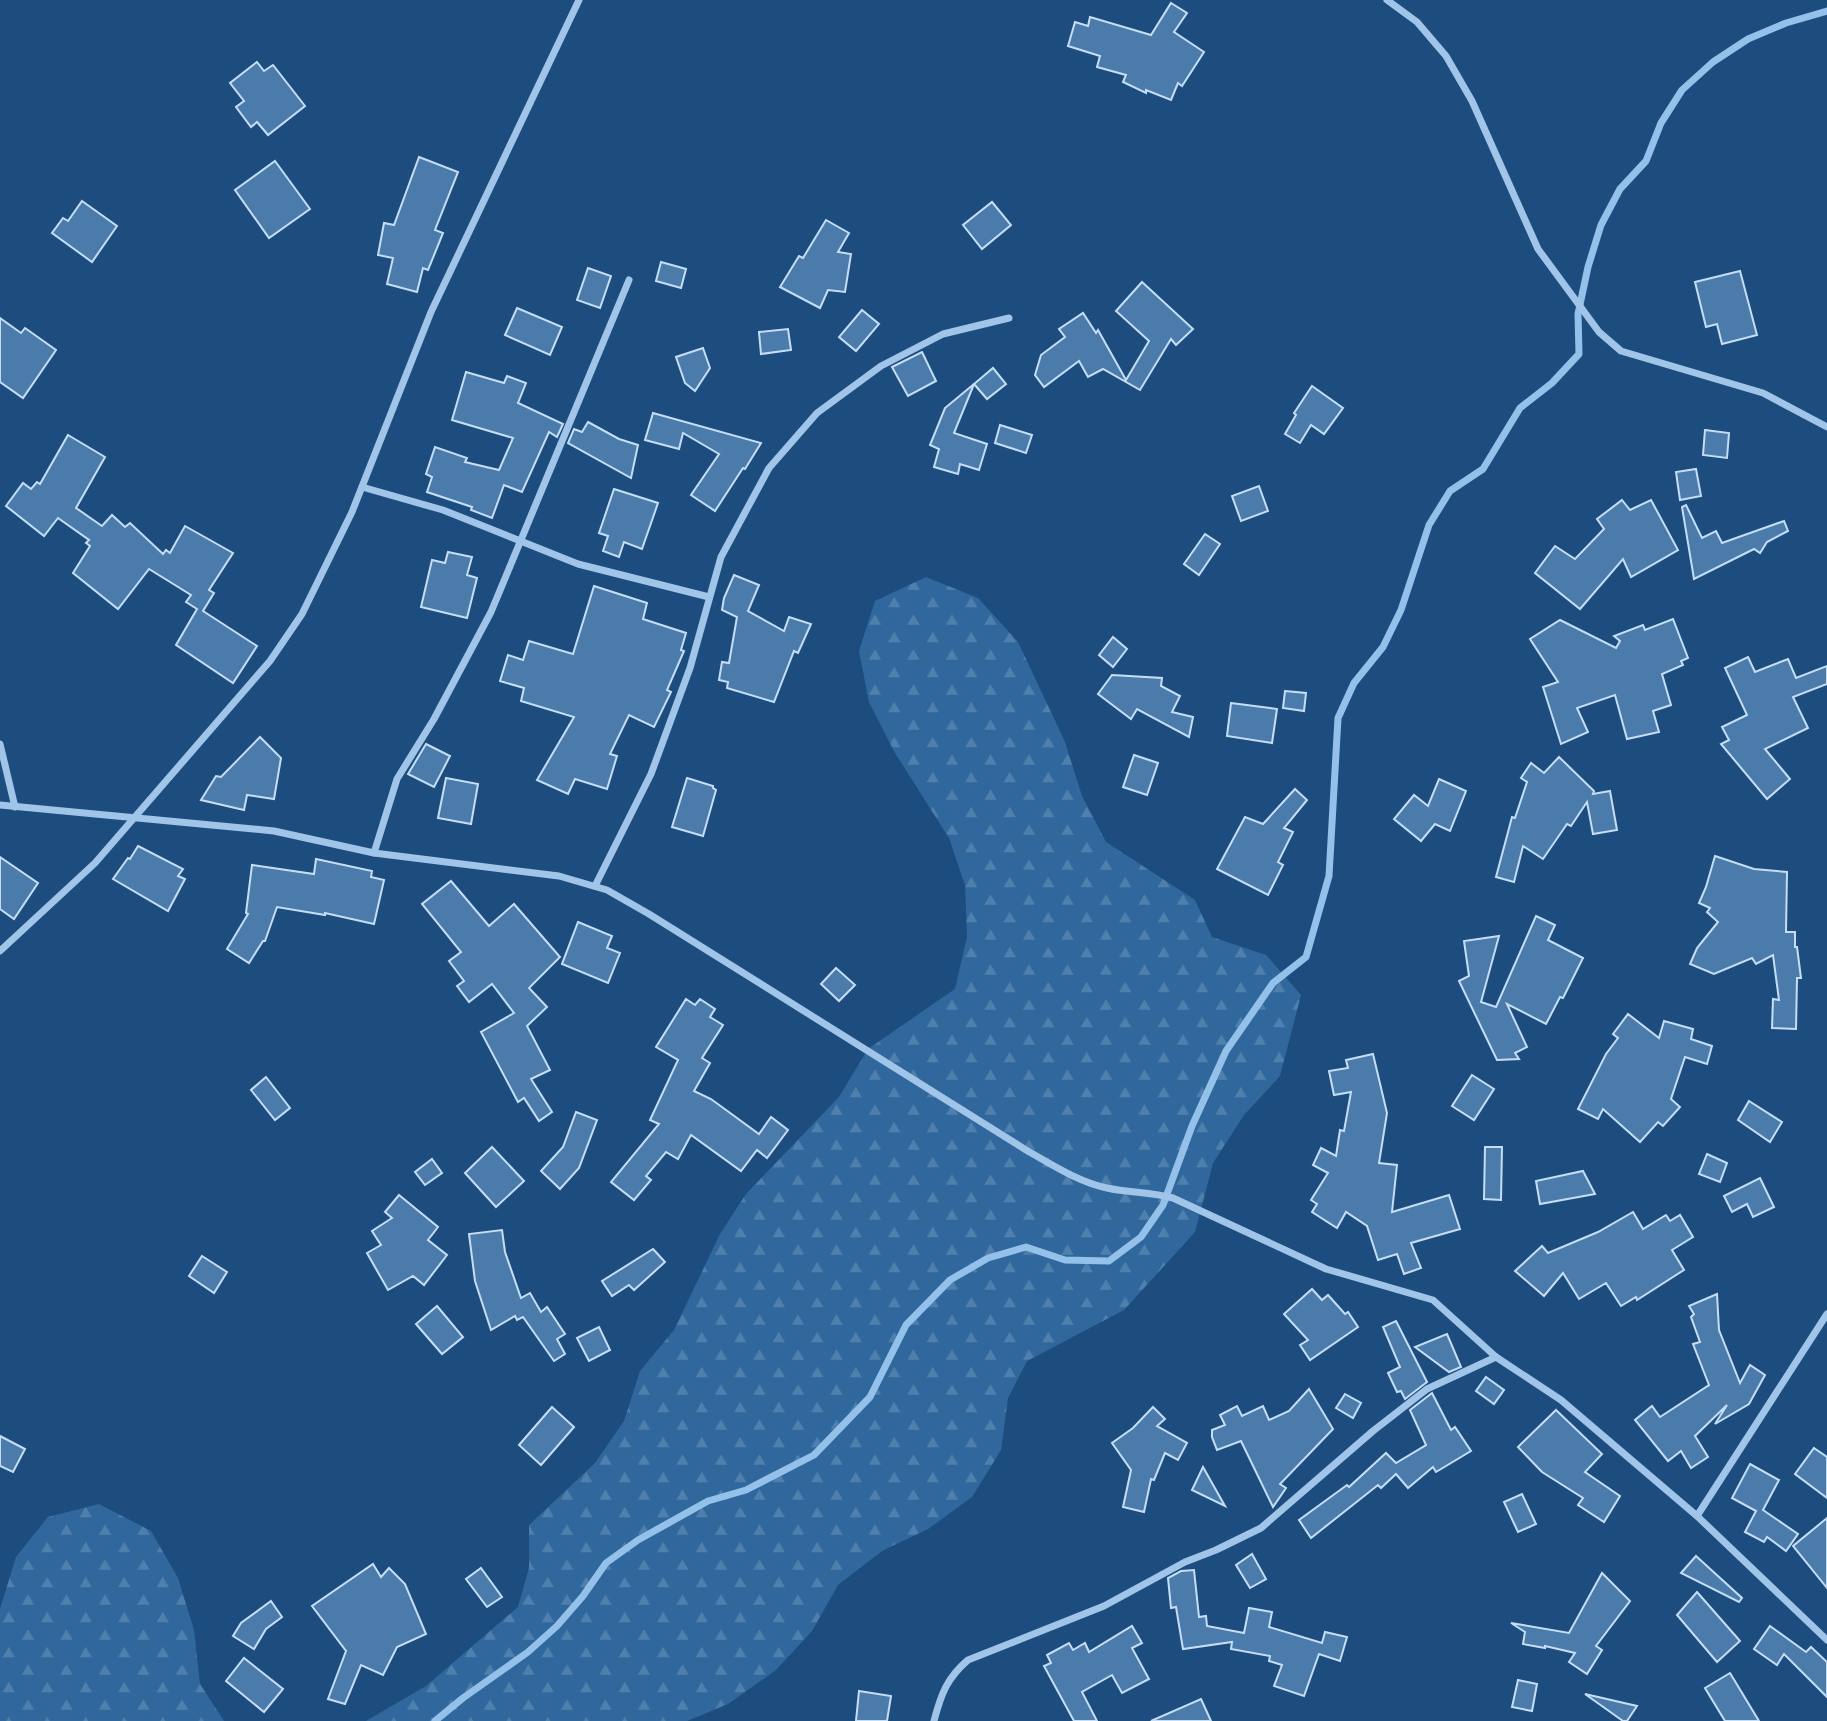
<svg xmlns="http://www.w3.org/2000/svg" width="1827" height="1721" viewBox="0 0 1827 1721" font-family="Signika,sans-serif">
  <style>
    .forest { fill: url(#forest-firs) }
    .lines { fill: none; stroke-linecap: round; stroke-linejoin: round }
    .stream { stroke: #94c1ea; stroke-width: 7 }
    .building { fill: #4a7bab; stroke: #c5def6; stroke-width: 2 }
    .street { stroke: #a1c5e8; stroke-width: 7 }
  </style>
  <defs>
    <pattern id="forest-firs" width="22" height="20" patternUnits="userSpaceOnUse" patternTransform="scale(1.75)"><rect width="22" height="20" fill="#30689d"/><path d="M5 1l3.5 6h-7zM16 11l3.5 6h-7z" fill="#4f7fac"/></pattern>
  </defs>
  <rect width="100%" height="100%" fill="#1d4d7f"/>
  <!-- forest -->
  <g class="forest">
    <path d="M926 577 978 598 1018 642 1065 742 1082 796 1106 842 1195 900 1212 937 1266 955 1301 995 1280 1076 1244 1115 1213 1163 1195 1232 1124 1310 1027 1361 1008 1398 1001 1450 972 1497 928 1529 882 1551 838 1585 812 1631 776 1670 728 1704 687 1721H366L426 1686 518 1607 529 1568V1525L595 1463 624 1421 640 1371 674 1330 720 1234 746 1194 839 1097 868 1049 955 989 967 937 965 885 949 838 895 753 869 702 859 651 875 601Z"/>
    <path d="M99 1504 151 1531 178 1578 194 1630 200 1684 224 1721H0V1609L16 1557 48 1517Z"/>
  </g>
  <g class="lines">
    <!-- stream -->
    <path class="stream" d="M435 1721 463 1698 528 1652 557 1626 583 1596 606 1563 638 1540 708 1501 746 1490 814 1455 870 1397 906 1325 950 1280 988 1258 1026 1247 1065 1260 1109 1261 1141 1237 1163 1205 1192 1126 1226 1051 1273 983 1306 957 1329 876 1338 718 1354 683 1383 647 1401 610 1429 525 1450 491 1483 469 1520 408 1552 383 1579 354 1578 314 1588 267 1601 225 1620 189 1646 161 1661 123 1682 90 1713 62 1748 39 1786 23 1827 11"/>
  </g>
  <!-- building -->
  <g class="building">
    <path d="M1171 3 1187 13 1174 32 1204 52 1182 86 1178 83 1171 100 1146 90V93L1123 82 1126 75 1097 67 1100 56 1068 46 1075 22 1088 26 1090 17 1151 35Z"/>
    <path d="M257 62 264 71 273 65 305 106 268 135 257 122 251 127 236 107 244 101 230 83Z"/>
    <path d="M419 157 458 172 435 230 443 233 428 270 423 268 417 292 387 284 393 258 378 255 384 223 394 225Z"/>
    <path d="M275 161 310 209 269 238 235 190Z"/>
    <path d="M82 201 117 226 92 262 52 233 63 218 68 221Z"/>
    <path d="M992 202 1011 225 982 249 963 225Z"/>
    <path d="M826 220 849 233 838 252 851 254 845 292 828 290 820 308 780 287 799 256 803 258Z"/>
    <path d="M661 262 686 269 681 288 656 281Z"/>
    <path d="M588 268 611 276 600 308 577 300Z"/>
    <path d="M1740 271 1757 335 1722 344 1717 324 1706 327 1695 282Z"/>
    <path d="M1142 282 1193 329 1176 345 1171 339 1140 390 1103 369 1088 377 1079 361 1044 387 1035 375 1041 355 1065 337 1059 329 1083 313 1096 333 1098 330 1126 380 1149 341 1116 311Z"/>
    <path d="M517 308 562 327 550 355 505 335Z"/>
    <path d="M862 310 879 324 856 351 839 337Z"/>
    <path d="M0 318 21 333 25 328 56 350 23 398 0 382Z"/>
    <path d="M788 329 791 350 761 354 759 332Z"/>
    <path d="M703 348 710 368 695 391 685 383 676 357Z"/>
    <path d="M922 352 936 381 908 396 892 367Z"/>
    <path d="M993 368 1006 384 987 399 974 384Z"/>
    <path d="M466 372 504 383 507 376 526 383 518 403 563 424 557 437 549 432 522 492 504 485 492 518 471 510 472 507 427 492 432 477 426 474 435 447 467 458 465 462 499 470 513 438 452 420Z"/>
    <path d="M974 384 954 433 987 444 979 470 960 464 958 474 934 467 939 449 930 445 945 408Z"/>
    <path d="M1312 386 1343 408 1324 434 1311 425 1300 443 1285 434 1296 415 1294 413Z"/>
    <path d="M653 413 761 443 745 469 743 468 715 511 691 495 719 454 683 433 679 449 645 440Z"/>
    <path d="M588 422 619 439 638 445 631 478 568 443 574 429 582 432Z"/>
    <path d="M1000 425 1032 435 1026 453 995 443Z"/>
    <path d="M1705 430 1729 433 1727 458 1703 455Z"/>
    <path d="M68 435 105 457 76 508 102 526 112 515 125 527 130 523 163 554 166 550 170 553 185 526 233 553 209 590 214 593 203 611 257 646 233 683 176 645 197 609 186 602 191 595 149 569 118 609 73 573 90 546 86 543 89 540 58 518 44 536 6 506 23 483 31 489 37 482 40 484Z"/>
    <path d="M1696 469 1701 496 1680 500 1676 472Z"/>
    <path d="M1259 486 1268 511 1241 521 1232 496Z"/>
    <path d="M614 489 658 503 642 549 624 542 619 557 603 551 608 536 599 533Z"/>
    <path d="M1622 500 1630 510 1651 500 1678 550 1631 577 1623 559 1580 609 1535 573 1555 546 1575 559 1604 529 1597 519Z"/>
    <path d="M1686 505 1702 538 1716 531 1722 543 1784 521 1788 531 1767 542 1760 553 1754 549 1694 579 1682 507Z"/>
    <path d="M1205 534 1220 544 1199 575 1184 564Z"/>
    <path d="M448 552 472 557 467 575 477 578 467 618 421 607 432 560 445 563Z"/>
    <path d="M734 575 759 585 748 611 784 631 789 617 811 624 798 653 794 651 774 702 727 688 728 682 719 680 722 662 729 663 737 617 722 610 724 598Z"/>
    <path d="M594 586 647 603 643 619 686 633 681 650 684 651 667 690 671 692 654 727 629 715 610 754 617 756 607 789 575 779 568 794 537 780 574 717 521 701 524 688 500 681 508 655 523 660 529 641 573 654Z"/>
    <path d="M1673 619 1688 658 1681 661 1683 665 1662 674 1671 705 1653 711 1659 732 1627 739 1615 695 1577 708 1588 732 1561 744 1543 687 1558 682 1530 639 1560 620 1616 648 1620 641 1614 636 1643 625 1645 630Z"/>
    <path d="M1113 637 1127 649 1113 667 1099 655Z"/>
    <path d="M1748 657 1755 672 1788 659 1796 678 1827 666V684L1793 697 1808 728 1765 749 1790 779 1767 799 1721 744 1729 740 1722 727 1747 715 1725 668Z"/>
    <path d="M1112 675 1162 678 1161 686 1180 696 1172 712 1193 717 1189 737 1137 709 1131 719 1098 694Z"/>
    <path d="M1285 691 1306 693 1304 711 1283 708Z"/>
    <path d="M1231 703 1277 709 1272 743 1227 736Z"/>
    <path d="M260 737 281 758 274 799 247 795 244 810 201 800 216 776 221 777Z"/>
    <path d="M426 744 450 756 434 787 408 774Z"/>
    <path d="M1134 755 1158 763 1147 795 1123 787Z"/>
    <path d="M1559 757 1594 791 1593 794 1610 791 1617 830 1593 834 1587 802 1571 826 1567 824 1543 859 1523 846 1514 882 1496 877 1512 817 1515 818 1527 782 1521 778 1531 763 1544 773Z"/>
    <path d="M446 778 478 784 471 824 438 818Z"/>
    <path d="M687 778 713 786V788L716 790 703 836 672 827Z"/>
    <path d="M1439 779 1466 791 1450 831 1435 824 1421 841 1394 819 1414 795 1428 806Z"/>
    <path d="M1295 789 1307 800 1284 828 1293 832 1278 862 1283 865 1268 895 1217 869 1245 817 1263 824Z"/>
    <path d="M138 846 183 869 178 876 185 879 168 911 113 879 128 858 130 859Z"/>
    <path d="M1715 856 1754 869 1787 872 1786 932H1795V947H1797L1801 978H1797L1796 1029 1772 1028 1773 999 1779 1000 1773 955 1756 964 1752 958 1714 974 1690 964 1697 948 1718 922 1707 912 1710 908 1699 903 1706 887Z"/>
    <path d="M0 857 38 883 14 919 0 909Z"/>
    <path d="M316 859 372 871 371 877 384 880 374 924 325 913V915L277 907 265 941H263L249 963 227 949 248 914 246 913 252 865 314 874Z"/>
    <path d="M451 881 489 926 514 904 560 957 529 988 547 1007 527 1026 550 1070 531 1079 552 1112 539 1121 524 1098 518 1102 481 1032 514 1013 492 984 469 1002 457 986 464 981 449 961 461 952 422 904Z"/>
    <path d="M1536 916 1555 925 1548 940 1583 958 1563 998 1560 997 1546 1024 1507 1004 1527 1047 1515 1053 1519 1059 1497 1060 1459 981 1469 976 1464 941 1499 936 1481 1002 1496 1007Z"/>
    <path d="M578 922 612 936 607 948 620 953 608 983 562 964Z"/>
    <path d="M836 968 855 985 839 1001 821 984Z"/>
    <path d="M686 999 695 1005 700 999 715 1009 710 1017 723 1025 702 1058 710 1063 694 1091 711 1099 759 1134 771 1117 788 1130 767 1158 757 1150 741 1171 691 1135 678 1159 666 1152 646 1176 651 1180 634 1200 611 1182 659 1124 650 1120 678 1060 656 1047Z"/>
    <path d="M1628 1014 1659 1038 1664 1021 1693 1029 1691 1039 1712 1046 1707 1064 1685 1057 1671 1099 1680 1107 1663 1126 1658 1122 1640 1142 1603 1109 1598 1119 1578 1109 1606 1054 1618 1038 1613 1034Z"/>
    <path d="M1373 1054 1387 1113 1379 1163 1397 1165 1392 1212 1449 1195 1460 1229 1411 1243 1421 1268 1404 1274 1397 1254 1378 1260 1367 1226 1346 1212 1337 1228 1312 1212 1317 1204 1311 1200 1328 1173 1313 1165 1321 1148 1336 1156 1340 1130 1344 1131 1351 1092 1334 1095 1329 1071 1348 1068 1346 1060Z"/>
    <path d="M1472 1075 1494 1089 1474 1120 1452 1106Z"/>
    <path d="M266 1077 290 1108 275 1120 251 1090Z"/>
    <path d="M1749 1101 1782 1122 1770 1142 1738 1120Z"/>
    <path d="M576 1112 597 1120 579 1168 560 1189 541 1171 563 1147Z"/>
    <path d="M492 1147 524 1181 496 1207 465 1173Z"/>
    <path d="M1485 1147H1502L1501 1200 1484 1199Z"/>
    <path d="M1707 1154 1727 1163 1720 1182 1699 1174Z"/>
    <path d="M432 1159 442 1173 425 1185 415 1172Z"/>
    <path d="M1583 1171 1595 1194 1540 1204 1536 1181Z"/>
    <path d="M1760 1178 1774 1207 1753 1217 1747 1204 1732 1212 1724 1196Z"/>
    <path d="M399 1195 438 1227 428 1240 447 1255 424 1285 413 1276 388 1290 367 1253 381 1245 372 1231 392 1218 385 1212Z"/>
    <path d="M1633 1212 1643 1229 1666 1215 1670 1221 1680 1215 1693 1237 1672 1250 1684 1270 1637 1300 1636 1297 1621 1306 1606 1283 1579 1299 1563 1273 1544 1296 1515 1271 1542 1246 1548 1253 1598 1232Z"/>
    <path d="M502 1230 505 1252 521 1298 530 1293 541 1312 547 1307 565 1334 557 1339 565 1354 554 1361 523 1317 517 1320 515 1316 491 1330 475 1281 469 1234Z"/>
    <path d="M653 1249 665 1262 634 1290 629 1285 612 1296 602 1281Z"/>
    <path d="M202 1256 227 1272 214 1293 189 1276Z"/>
    <path d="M1312 1289 1322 1300 1328 1295 1345 1314 1348 1312 1358 1327 1310 1360 1300 1345 1308 1340 1284 1314Z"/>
    <path d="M1717 1294 1719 1330 1740 1383 1750 1365 1765 1375 1749 1404 1715 1424 1727 1405 1695 1436 1708 1457 1691 1468 1681 1451 1668 1461 1635 1420 1652 1406 1660 1417 1709 1385 1693 1344 1700 1342 1691 1317 1694 1314 1689 1306Z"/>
    <path d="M437 1306 463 1337 442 1354 416 1324Z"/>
    <path d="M1396 1321 1427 1382 1405 1399 1401 1391 1397 1392 1388 1373 1400 1367 1383 1327Z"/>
    <path d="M599 1327 610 1350 589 1361 577 1338Z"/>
    <path d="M1447 1334 1461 1367 1449 1372 1415 1347Z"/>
    <path d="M1486 1377 1504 1390 1494 1404 1476 1391Z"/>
    <path d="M1309 1389 1333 1429 1280 1484 1286 1488 1273 1507 1241 1441 1217 1450 1212 1437V1430L1225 1425 1220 1415 1237 1406 1242 1416 1263 1406 1269 1420 1289 1411Z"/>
    <path d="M1432 1393 1451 1430 1455 1427 1471 1451 1436 1472 1433 1467 1408 1488 1396 1474 1381 1488 1378 1485 1311 1538 1299 1520 1347 1485 1349 1487 1386 1453 1396 1463 1426 1445 1410 1410Z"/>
    <path d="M1345 1394 1361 1403 1353 1418 1336 1408Z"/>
    <path d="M552 1407 574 1427 541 1465 519 1445Z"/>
    <path d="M1153 1407 1165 1419 1157 1426 1187 1443 1178 1460 1165 1453 1154 1480 1151 1479 1144 1512 1123 1507 1131 1470 1112 1443 1133 1428Z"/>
    <path d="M1556 1410 1602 1454 1585 1472 1620 1496 1604 1522 1578 1505 1583 1498 1542 1472 1518 1447Z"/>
    <path d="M0 1436 25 1449 13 1472 0 1466Z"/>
    <path d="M1814 1448 1827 1457V1498L1795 1474Z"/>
    <path d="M1750 1464 1779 1480 1763 1510 1798 1534 1786 1551 1767 1537 1764 1542 1745 1532 1756 1511 1732 1498Z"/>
    <path d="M1203 1467 1225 1506 1192 1490Z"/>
    <path d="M1522 1494 1536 1524 1518 1532 1504 1502Z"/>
    <path d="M1827 1518V1588L1793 1546Z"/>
    <path d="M1252 1554 1266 1579 1250 1588 1236 1565Z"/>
    <path d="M1696 1556 1742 1598 1739 1602 1681 1573Z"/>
    <path d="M373 1564 381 1577 389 1568 405 1584 426 1634 397 1647 383 1675 361 1665 345 1704 328 1699 346 1651 312 1606Z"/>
    <path d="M481 1568 502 1597 487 1607 466 1579Z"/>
    <path d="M1194 1570 1199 1617 1206 1616 1207 1626 1244 1633 1249 1608 1272 1612 1269 1627 1322 1643 1325 1632 1347 1637 1340 1661 1319 1654 1304 1696 1274 1686 1282 1665 1269 1661 1270 1656 1231 1649 1232 1642 1183 1649 1176 1607 1171 1608 1168 1578 1181 1571Z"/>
    <path d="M1602 1573 1630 1601 1596 1646 1602 1650 1587 1674 1569 1662 1575 1653 1545 1646V1648L1523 1644 1525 1632 1511 1623 1569 1633Z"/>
    <path d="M1697 1592 1740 1641 1717 1662 1677 1615Z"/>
    <path d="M271 1601 282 1617 266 1629 254 1649 233 1636 241 1623Z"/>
    <path d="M1132 1626 1142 1643 1132 1648 1149 1679 1122 1693 1112 1675 1082 1692 1097 1721H1074L1044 1666 1051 1663 1047 1655 1069 1643 1073 1650 1085 1643 1089 1652Z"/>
    <path d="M1770 1626 1806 1652 1811 1647 1827 1662V1697L1784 1654 1777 1665 1754 1649Z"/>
    <path d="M244 1658 283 1689 264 1712 226 1681Z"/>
    <path d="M1730 1673 1759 1721H1725L1705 1688Z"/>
    <path d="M1518 1680 1537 1684 1532 1711 1512 1707Z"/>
    <path d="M859 1691 891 1696 887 1721H856Z"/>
    <path d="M1585 1694 1637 1706 1627 1721H1623Z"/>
    <path d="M1201 1699 1211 1721H1151Z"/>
  </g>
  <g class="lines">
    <!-- street -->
    <g class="street">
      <path d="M1387 0 1417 22 1446 56 1472 101 1538 249 1599 332 1621 351 1763 393 1827 427"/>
      <path d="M362 487 443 510 578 564 709 597"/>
      <path d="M0 744 15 807"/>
      <path d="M0 805 274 831 374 853 559 876 607 890 649 914 1026 1150C1051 1164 1078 1182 1107 1188 1130 1193 1150 1192 1173 1198L1326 1269 1433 1300 1496 1357 1561 1400 1697 1516 1827 1640"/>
      <path d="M374 853 397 779 434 719 491 612 629 280"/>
      <path d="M595 886 651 774 690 668 721 557 769 468 817 413 881 366 943 334 1009 318"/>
      <path d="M0 951 95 863 270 661 302 614 352 512 431 312 579 0"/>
      <path d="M1697 1516 1827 1314"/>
      <path d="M934 1721C941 1694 947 1678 968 1660L1104 1606 1185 1562 1216 1550 1261 1528 1373 1431 1427 1389 1496 1357"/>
    </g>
  </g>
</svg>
